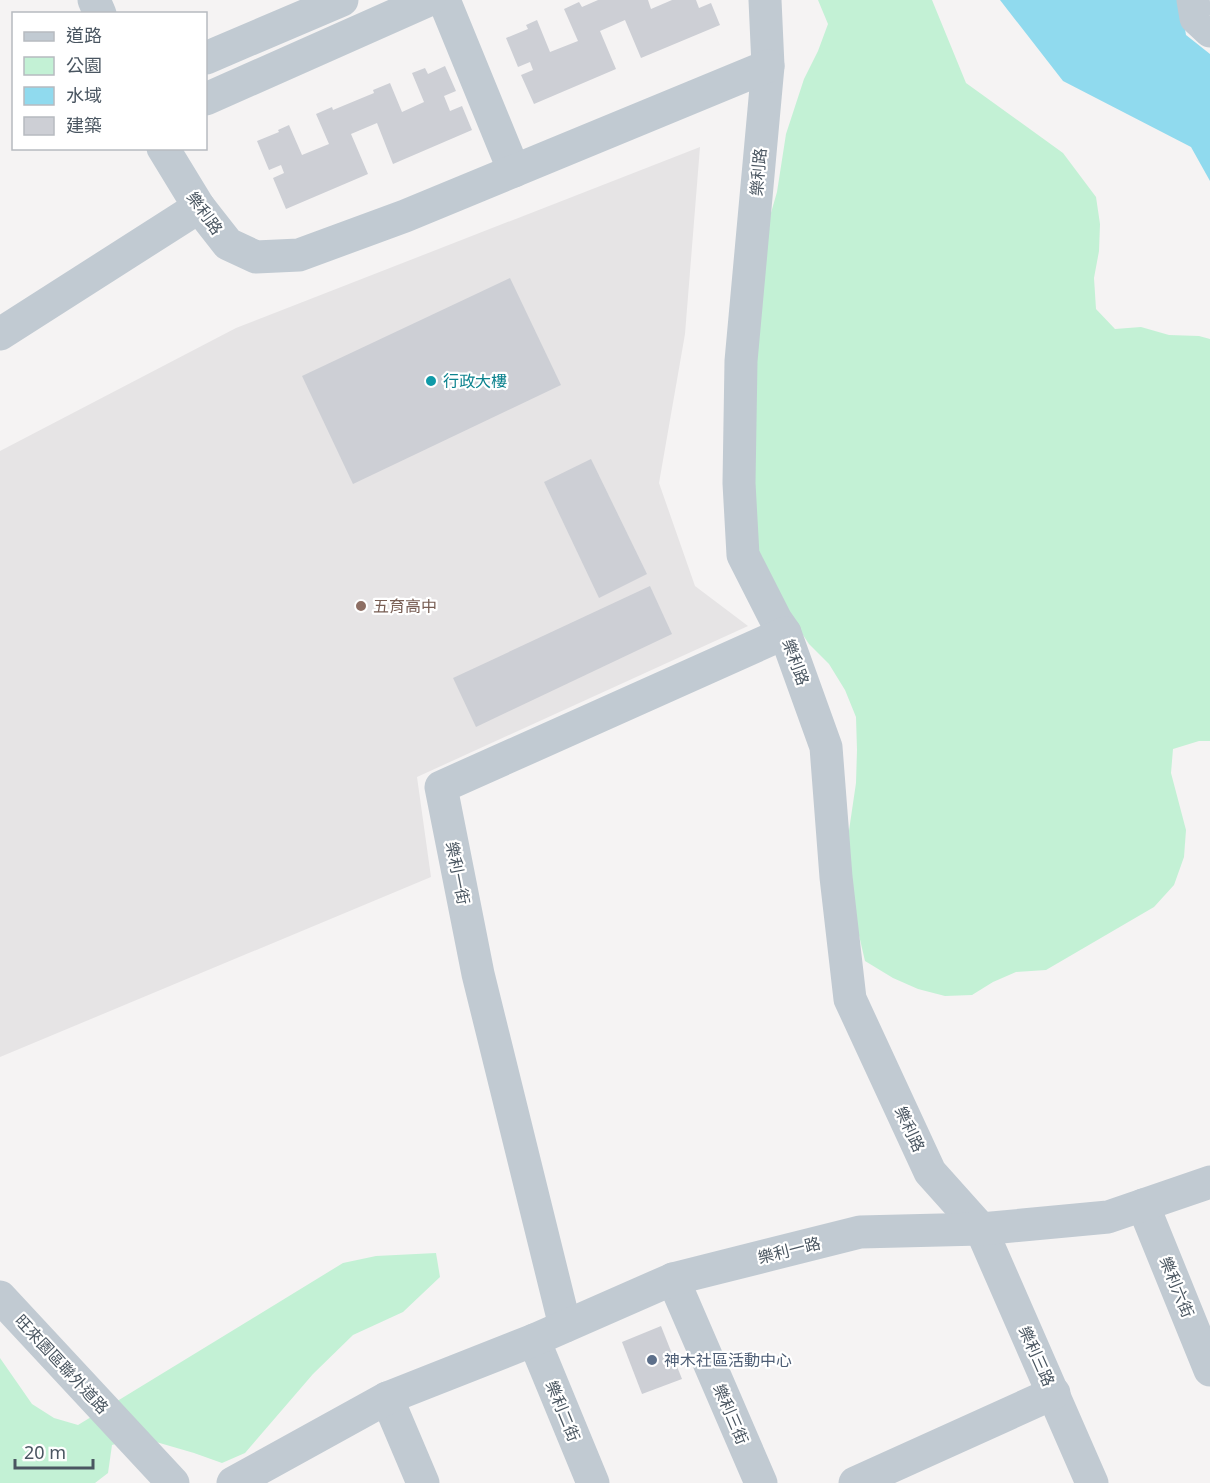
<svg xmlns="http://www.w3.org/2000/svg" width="1210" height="1483" viewBox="0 0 1210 1483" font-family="'Noto Sans','Noto Sans TC',sans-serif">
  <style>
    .education { fill: #e6e4e5 }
    .green { fill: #c3f1d5 }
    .water { fill: #90daee }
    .building { fill: #cdcfd5 }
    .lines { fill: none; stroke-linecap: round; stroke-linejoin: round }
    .minor { stroke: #c1cad2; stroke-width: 33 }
    .culture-dot { fill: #0f9aa8; stroke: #fff; stroke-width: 2 }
    .education-dot { fill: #8d6e63; stroke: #fff; stroke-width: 2 }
    .service-dot { fill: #5c6f8a; stroke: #fff; stroke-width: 2 }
    .labels { text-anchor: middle; stroke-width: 4.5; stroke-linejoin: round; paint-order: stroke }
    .street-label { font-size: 16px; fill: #4a5661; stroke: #fff }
    .culture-label { font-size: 16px; fill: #0d838f; stroke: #fff; text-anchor: start }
    .education-label { font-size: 16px; fill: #785e54; stroke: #fff; text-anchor: start }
    .service-label { font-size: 16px; fill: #4e5e75; stroke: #fff; text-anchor: start }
  </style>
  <rect width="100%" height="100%" fill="#f5f3f3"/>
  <!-- education -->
  <path class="education" d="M700 147 685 334 659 483 695 586 748 626 417 777 431 877 0 1057V451L236 328Z"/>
  <!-- green -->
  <g class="green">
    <path d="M818 0H932L966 83 1063 153 1096 197 1100 224 1099 251 1094 278 1096 309 1115 329 1141 327 1169 335 1199 336 1210 339V741H1199L1173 749 1171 773 1186 830 1184 857 1174 885 1154 907 1046 970 1016 972 993 982 972 995 945 996 918 989 893 978 865 961 858 931 847 844 856 783 857 750 856 717 845 690 829 664 809 644 793 620 747 544 762 244 777 192 786 134 804 79 818 51 828 24Z"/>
    <path d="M436 1253 440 1277 403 1312 353 1335 313 1374 245 1453 222 1463 194 1453 139 1437 112 1445 108 1473 95 1483H0V1358L32 1404 54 1418 78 1425 343 1263 376 1256Z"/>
  </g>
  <!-- water -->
  <path class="water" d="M1000 0H1180L1186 35 1210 54V181L1191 147 1063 81Z"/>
  <!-- building -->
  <g class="building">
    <path d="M598 0H648L651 9 672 0H696L699 8 711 3 720 25 641 58 625 20 600 31 616 69 534 104 521 75 533 70 530 62 518 67 506 38 528 29 526 25 537 20 550 52 578 41 564 9 579 2 582 7Z"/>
    <path d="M445 66 456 91 444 96 450 111 462 106 472 130 393 164 377 123 351 134 368 174 286 209 273 178 284 173 281 165 269 170 257 141 279 132 278 130 289 125 302 155 329 144 316 114 332 107 333 110 374 93 373 90 390 83 402 112 424 102 412 73 425 68 428 74Z"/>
    <path d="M510 278 561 385 353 484 302 376Z"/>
    <path d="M591 459 647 574 599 598 544 482Z"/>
    <path d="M650 586 672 634 476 727 453 678Z"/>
    <path d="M661 1326 682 1379 642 1394 622 1342Z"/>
  </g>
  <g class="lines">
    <!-- minor -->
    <g class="minor">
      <path d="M94 0 100 14"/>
      <path d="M444 0 514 171"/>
      <path d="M765 0 768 66 741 361 739 483 743 555 776 620 785 633 826 747 836 877 850 999 930 1172 981 1229 1092 1483"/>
      <path d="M1193 0 1196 18 1210 31"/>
      <path d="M206 58 342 0"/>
      <path d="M206 99 429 0"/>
      <path d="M163 148 199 207 228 244 256 257 299 255 405 216 768 66"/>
      <path d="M0 334 199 207"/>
      <path d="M1143 1205 1210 1370"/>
      <path d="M673 1279 761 1483"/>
      <path d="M0 1297 173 1483"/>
      <path d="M565 1326 478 974 441 787 785 633"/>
      <path d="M534 1340 593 1483"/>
      <path d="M387 1398 423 1483"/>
      <path d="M233 1483 387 1398 534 1340 673 1279 860 1232 981 1229 1108 1217 1210 1182"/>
      <path d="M855 1483 1054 1393"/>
    </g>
  </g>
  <!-- markers -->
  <circle class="culture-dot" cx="431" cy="381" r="6"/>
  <circle class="education-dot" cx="361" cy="606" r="6"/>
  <circle class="service-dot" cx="652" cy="1360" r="6"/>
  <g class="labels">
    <!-- street labels -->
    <g class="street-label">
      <text transform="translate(758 172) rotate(-85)" y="6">樂利路</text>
      <text transform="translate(205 213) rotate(54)" y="6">樂利路</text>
      <text transform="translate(796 662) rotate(70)" y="6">樂利路</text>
      <text transform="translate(458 873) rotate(79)" y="6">樂利一街</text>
      <text transform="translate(910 1129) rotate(65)" y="6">樂利路</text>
      <text transform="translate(789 1250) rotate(-14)" y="6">樂利一路</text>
      <text transform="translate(1177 1287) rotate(68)" y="6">樂利六街</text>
      <text transform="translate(1037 1356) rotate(66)" y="6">樂利三路</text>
      <text transform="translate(62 1364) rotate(47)" y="6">旺來園區聯外道路</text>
      <text transform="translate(563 1411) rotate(68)" y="6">樂利二街</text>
      <text transform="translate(731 1414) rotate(67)" y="6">樂利三街</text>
    </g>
    <!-- culture labels -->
    <g class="culture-label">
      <text x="443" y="387">行政大樓</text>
    </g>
    <!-- education labels -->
    <g class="education-label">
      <text x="373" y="612">五育高中</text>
    </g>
    <!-- service labels -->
    <g class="service-label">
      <text x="664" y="1366">神木社區活動中心</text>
    </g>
  </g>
  <!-- legend -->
  <rect x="12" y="12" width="195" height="138" fill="#ffffff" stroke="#b7bbc0" stroke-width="1.5"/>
  <rect x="24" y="32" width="30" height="9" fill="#c1cad2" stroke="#b7bbc0" stroke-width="1.5"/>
  <text x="66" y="42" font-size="18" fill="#4a5661">道路</text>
  <rect x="24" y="57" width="30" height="18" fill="#c3f1d5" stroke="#b7bbc0" stroke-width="1.5"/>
  <text x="66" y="72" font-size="18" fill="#4a5661">公園</text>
  <rect x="24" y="87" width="30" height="18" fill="#90daee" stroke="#b7bbc0" stroke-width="1.5"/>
  <text x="66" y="102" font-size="18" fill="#4a5661">水域</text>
  <rect x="24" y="117" width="30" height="18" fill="#cdcfd5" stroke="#b7bbc0" stroke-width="1.5"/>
  <text x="66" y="132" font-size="18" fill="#4a5661">建築</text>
  <!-- scale -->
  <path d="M15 1459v9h78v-9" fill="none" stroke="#4a5661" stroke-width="3"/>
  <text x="24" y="1459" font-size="18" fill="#4a5661" stroke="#ffffff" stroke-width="4.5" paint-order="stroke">20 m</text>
</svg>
